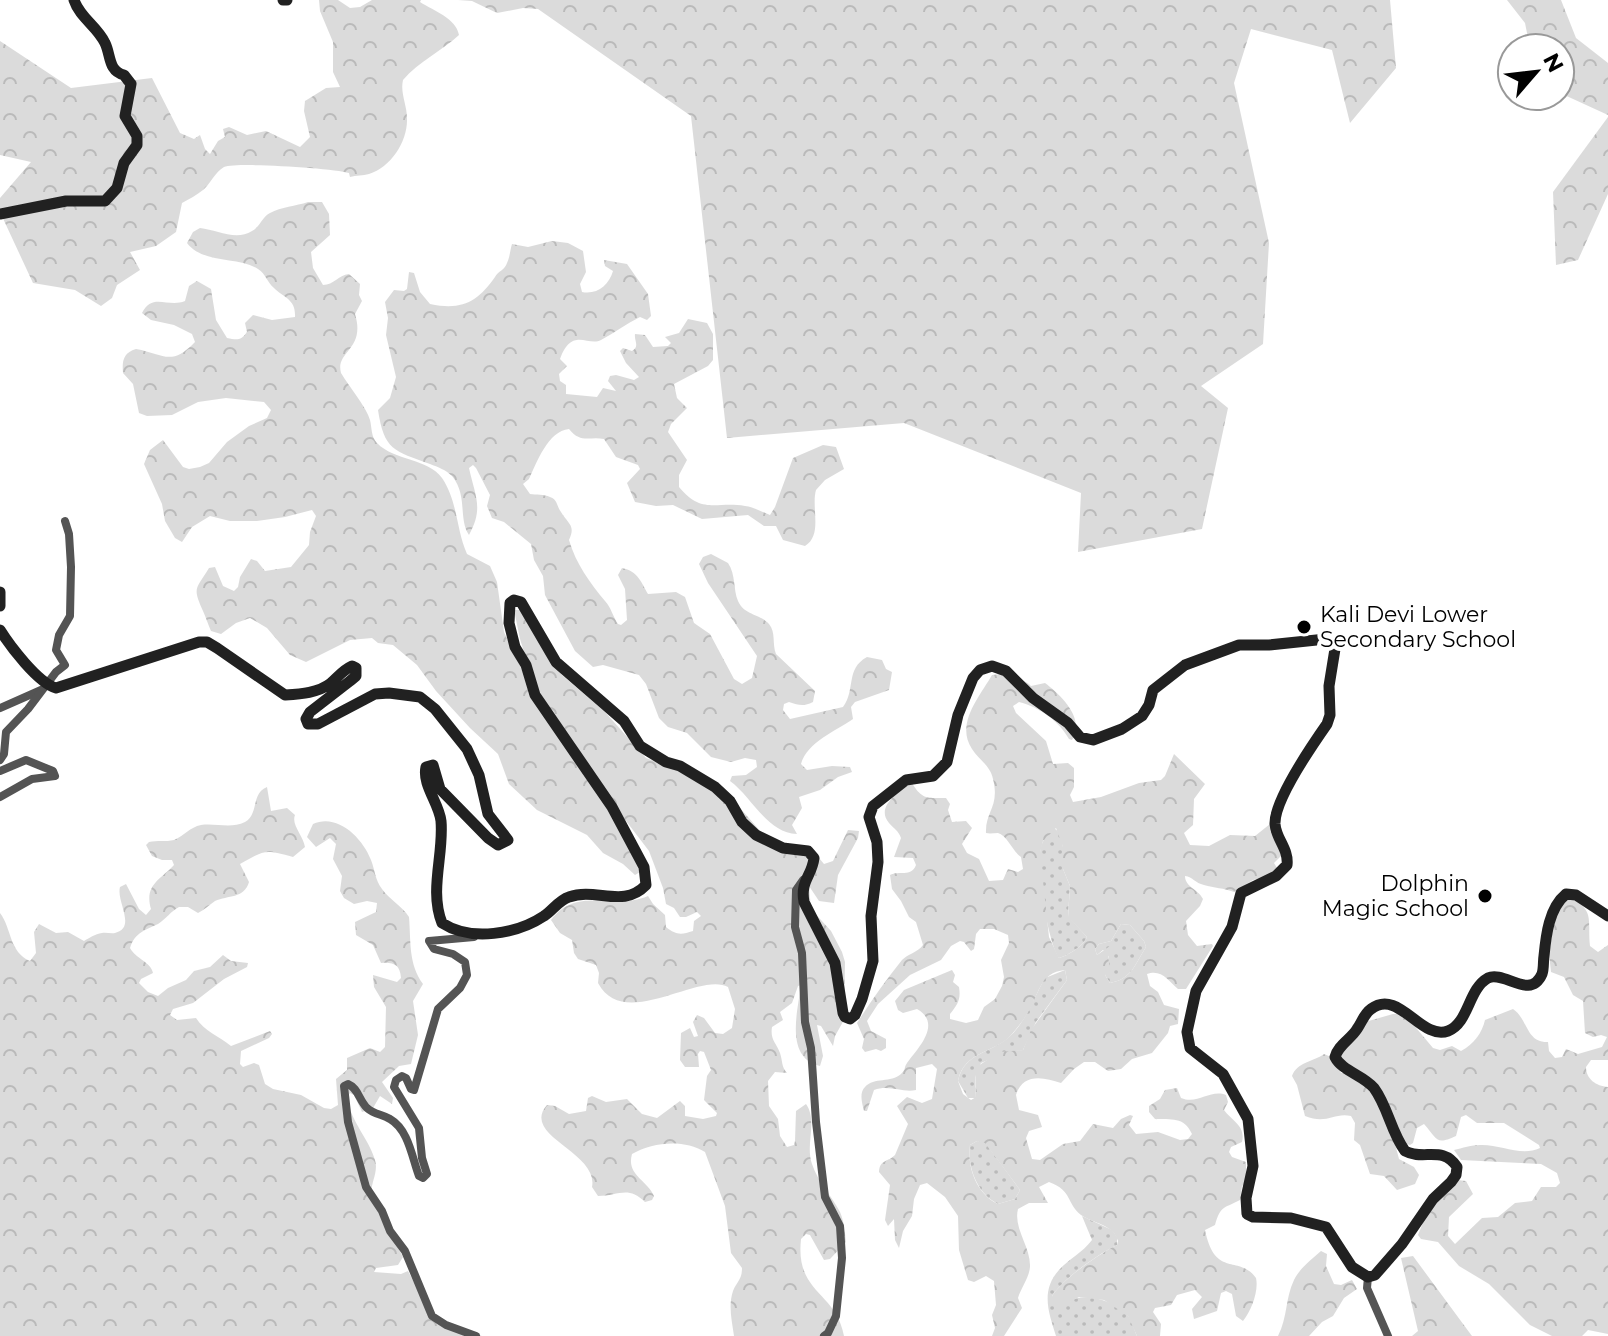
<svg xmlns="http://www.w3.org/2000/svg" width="1608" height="1336" viewBox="0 0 1608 1336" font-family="Montserrat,sans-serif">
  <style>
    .grass { fill: url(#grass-dots) }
    .forest { fill: url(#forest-crowns); fill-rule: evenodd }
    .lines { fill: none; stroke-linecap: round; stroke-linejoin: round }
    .minor { stroke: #545454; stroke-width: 8 }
    .secondary { stroke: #212121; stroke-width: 11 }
    .poi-dot { fill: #000; stroke: #fff; stroke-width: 3 }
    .labels { text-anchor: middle; stroke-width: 8; stroke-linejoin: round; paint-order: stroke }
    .poi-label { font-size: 22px; fill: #000; stroke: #fff; text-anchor: start }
  </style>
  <defs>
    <pattern id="grass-dots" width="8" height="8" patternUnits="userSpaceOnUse" patternTransform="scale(2)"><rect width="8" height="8" fill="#dbdbdb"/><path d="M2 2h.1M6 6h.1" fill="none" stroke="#bababa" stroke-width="1.8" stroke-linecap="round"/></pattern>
    <pattern id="forest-crowns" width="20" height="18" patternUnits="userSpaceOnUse" patternTransform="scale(2)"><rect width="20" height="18" fill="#dbdbdb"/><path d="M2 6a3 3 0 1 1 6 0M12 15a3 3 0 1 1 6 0" fill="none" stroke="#bababa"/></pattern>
  </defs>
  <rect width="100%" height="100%" fill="#fff"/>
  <!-- grass -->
  <g class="grass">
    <path d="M1054 828 1060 833 1063 847V869L1070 886 1068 916 1087 937C1084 945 1068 956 1059 958 1048 943 1034 860 1042 844 1044 838 1050 833 1054 828Z"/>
    <path d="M1121 924 1130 925 1144 941 1146 947C1135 964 1132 979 1110 983L1105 975 1109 954 1103 950 1097 955 1095 949 1099 944 1111 941Z"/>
    <path d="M1065 970 1067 980 1036 1022 1023 1050 1007 1052 981 1063 975 1077 976 1098H968L958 1081C964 1052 992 1053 1009 1037 1026 1022 1034 997 1045 978Z"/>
    <path d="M977 1141 985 1142 1020 1190 1015 1199 998 1204C977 1194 967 1167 970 1145Z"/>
    <path d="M1082 1216 1112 1230 1117 1237V1245C1098 1254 1063 1279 1052 1296L1069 1302C1085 1290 1119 1303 1129 1317 1133 1323 1134 1330 1137 1336H1056C1049 1313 1040 1291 1059 1270 1069 1259 1082 1253 1092 1240Z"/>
  </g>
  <!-- forest -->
  <g class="forest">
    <path d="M319 0H338L350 8 360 7 372 0H421L420 2C434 11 456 18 459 35 442 51 419 61 403 80 400 93 407 105 407 118 408 141 391 167 369 174 363 176 356 175 350 177L349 173C333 168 238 162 224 167 215 172 211 183 203 190 197 195 189 199 182 203L176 232 156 246 130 252 140 270 117 285 112 298 101 306 75 290 33 283 0 212V198L31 162 0 155V41L71 88 152 78 180 133 194 139 200 135 205 149 210 154 218 141 225 137 223 129 229 127 247 135 266 131 300 147 310 137 304 111 305 101 326 88 340 87 333 72V42L320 11Z"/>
    <path d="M458 0H1390L1396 68 1350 123 1332 50 1251 29 1234 83 1269 243 1263 344 1201 386 1228 408 1202 529 1078 552 1081 493 904 423 727 438 691 116 538 9 523 8 497 13 472 1Z"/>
    <path d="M1507 0H1561L1576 38 1608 63V115L1560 93V48H1530L1525 23Z"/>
    <path d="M1608 117V194L1578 260 1556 265 1553 192Z"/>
    <path d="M308 202H322L329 214 330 235 311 252 313 268 323 285C334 285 338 275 349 274L360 284 359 295 362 301 355 314C366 350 335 351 341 373 348 385 367 408 370 420 372 428 371 437 377 443 394 461 428 458 442 478 458 502 456 529 467 554L490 566 497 582 504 632 523 672 641 854 640 872 635 875 623 864 603 853 587 835 537 810 509 784 498 754 470 728 436 691 417 665 393 645 378 643 372 638 350 640 306 662 290 655 267 628 250 618 236 623 221 634 211 631C208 624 206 618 203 611 192 586 196 590 209 568L215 567 223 586 234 591 238 587 240 577 251 559 257 561 265 571 291 567 309 545 310 532 316 516 312 510 285 517 257 521H230L210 516 192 527 182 542 175 538 165 521 162 504 144 464 150 450 163 440 183 467 189 469 200 467 209 463 227 442 249 426 267 418 271 410 264 402 226 398 198 402 172 415 147 416 139 413 133 384 123 373C122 361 123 353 136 349 164 354 171 367 195 342L192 334 174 325 151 320 142 313C152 292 168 308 185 301L189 286 197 281 211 289 216 320 227 338C237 340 241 341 247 332L245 323 253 315 272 320 295 317C296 299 284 298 274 288 267 282 266 274 258 269 237 256 203 264 187 243L193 232 200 228C217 230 236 241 252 231 260 227 262 217 270 213 281 207 296 206 308 202Z"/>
    <path d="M552 241 568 243 583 251 586 272 580 284 582 292C597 295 609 285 613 271L605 266 604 260 627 264 648 294 651 316 647 320 640 317C626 324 614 333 601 340 588 347 572 326 560 359L567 366 559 374 560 381 566 385V394L597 397 603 388 616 391 608 381 610 376 616 375 634 380 639 377 626 363 620 351 623 348 632 351C640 346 634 341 635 334L645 335 653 347 668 346 671 343 665 337 679 333 688 319 707 323 713 334V360L708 366 674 384 677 398 687 408 671 424 668 432 687 460 679 475V487C702 515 716 501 745 506 754 507 762 512 770 515L775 507 793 458 823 445 836 447 844 469 825 480 816 490C811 508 823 535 805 546L783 540 776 526H764L748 515 702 519 673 505 656 506 635 502 627 483 640 469 638 465 616 457 604 439C589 436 581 444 569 429 548 431 537 462 529 479L523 484 530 494C536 495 544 494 550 497 558 500 556 505 561 512 568 524 576 525 569 540 576 564 590 583 605 601 611 607 613 617 618 624L621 625 627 620 625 589 618 575 622 568C638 571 641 582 648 594L676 592 685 597 694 623 710 634 734 679 742 684 752 678 757 656 708 583 699 564 703 557 711 554 728 563C736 575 733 589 738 601 745 616 759 613 769 624 776 632 772 644 776 654L815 691 813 702C803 707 799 705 789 702L784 704 783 710 790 719 843 707C856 690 845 669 867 657L882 660 886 669 892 672 889 690 855 702 851 707 853 719C836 731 807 742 801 764L807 770 832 766 850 767 852 772 838 777 820 790 799 797 802 808 792 825 797 834C767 833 752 797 730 781L732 776 746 775 757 767 756 760 745 758 731 762 711 757 687 733 668 727 659 718 646 684 639 675 603 665 593 667 575 651 545 595 543 576 534 560 531 544 504 522 492 518 487 506 490 495 476 468 473 465 469 468C475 496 484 508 469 535 458 519 468 495 452 476 446 470 438 467 430 464 394 451 384 450 378 410L390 398 396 377 386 335 388 318 385 302 394 290 404 291 407 289 409 272 414 273 420 292 430 304C463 311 478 301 495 277 498 271 505 270 507 263 510 257 510 250 512 244L528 247Z"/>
    <path d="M514 610H520L562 675 605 712 646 758 721 786 761 832 778 843 819 858 824 864 833 861 848 830 859 831 858 838 838 875 834 903 819 901 809 886 811 909 831 931 842 952 845 962 844 1020 835 1036 833 1046 821 1026 817 1025 823 1056 820 1066C784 1058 798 1010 801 985L798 986 792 1003 780 1012 783 1020 772 1027C770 1040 776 1042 780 1053 783 1062 781 1066 787 1073L775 1072 768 1081 769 1106 778 1119 780 1136 787 1147 794 1145 795 1141 796 1111 806 1104C818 1121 805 1144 812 1164 818 1182 831 1195 840 1212 844 1221 845 1233 846 1242L830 1259 824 1260 810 1235 806 1234 801 1239C795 1294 836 1291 844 1336H734C732 1321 728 1306 733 1291 737 1281 742 1280 742 1268L731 1253 725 1206 705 1152C684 1139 653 1142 632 1154 626 1175 647 1180 654 1196L652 1200 645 1202C628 1185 618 1196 598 1196L592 1187C599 1152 520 1136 547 1105L555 1106 569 1114 586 1111 588 1098 592 1096 606 1102 627 1099 642 1114 657 1118 680 1101 685 1106V1116L703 1119 716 1116 717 1113 704 1100 707 1076 711 1070 704 1052 700 1051 698 1054 699 1067H685L680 1060 681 1033 690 1028 694 1037 698 1036 693 1022 697 1015 704 1018 715 1033 723 1034 732 1028 735 1009 728 987C699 971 624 1032 598 983L599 973 596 965 578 959 574 953 572 940 560 933 551 920C577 885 613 911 648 896L653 904 665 915 666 927C676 935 681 935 693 931L694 921 701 916 697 912 686 917H680L674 908 666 904 663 888 649 851 610 800 534 684 520 639Z"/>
    <path d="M1000 674C1011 680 1022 677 1031 686L1045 683C1061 695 1086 719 1072 740L1069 739C1059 721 1039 707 1019 702L1013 706 1016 713 1046 741 1053 764 1068 763 1074 768V787L1070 795 1073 802 1101 797 1139 783 1161 780 1165 776 1174 754 1205 784 1194 799 1193 825 1184 833 1190 845 1209 846 1230 835 1255 836 1270 824 1272 835 1282 855 1274 863 1277 868 1269 877 1253 880 1234 892C1224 888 1214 888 1204 885 1195 883 1193 877 1185 876 1185 887 1198 889 1203 899L1200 906 1186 921 1188 935 1197 946 1212 944 1213 946 1186 989H1178C1168 981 1162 969 1147 974L1150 986 1158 992 1164 1005 1179 1009 1178 1024 1170 1026 1168 1033 1152 1053 1132 1059 1121 1069 1108 1071 1095 1062H1084L1074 1069 1061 1083C1043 1077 1023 1073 1016 1095L1019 1110 1038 1115 1042 1127 1029 1131 1026 1138 1032 1159 1040 1160 1063 1144 1080 1141 1093 1124 1113 1128 1121 1119 1130 1115 1133 1116 1129 1125 1136 1134 1158 1132 1180 1140 1188 1139 1192 1134C1184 1116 1171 1120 1155 1119L1149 1112V1106L1160 1099 1165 1090 1177 1088 1181 1098C1198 1105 1210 1089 1226 1095L1228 1102 1224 1110C1232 1121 1246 1126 1242 1142L1231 1147 1229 1152 1232 1157 1246 1162V1183L1242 1186 1240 1200C1223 1209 1221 1205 1215 1225L1205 1230C1215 1279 1239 1254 1256 1278 1259 1291 1251 1311 1243 1321L1236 1316 1232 1294 1226 1291 1221 1293 1217 1311 1194 1319 1192 1309 1202 1297 1195 1290 1177 1295 1171 1305 1155 1308 1153 1312 1161 1324 1160 1336H1137L1128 1316 1104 1300 1079 1297 1059 1308 1052 1296C1063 1279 1097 1255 1117 1245L1118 1241C1113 1224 1094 1224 1081 1215 1066 1203 1073 1191 1049 1182L1039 1187 1048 1203H1029L1018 1209C1013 1228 1031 1247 1030 1267 1029 1278 1021 1288 1018 1298L1022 1308 1004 1336H992L995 1328 992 1315 996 1305 994 1281 986 1276 974 1282 968 1280 959 1250 958 1216 945 1197 927 1183 920 1185 914 1199 912 1216 903 1231 899 1248 895 1240 894 1219 888 1226 885 1220 890 1185 879 1172C880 1159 887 1163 895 1155L908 1124 897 1106 907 1097 922 1103 932 1099 937 1069 932 1064 916 1068V1090C902 1093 889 1084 874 1090L867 1111H864C862 1103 859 1093 865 1087 874 1077 891 1083 901 1074 907 1068 903 1069 907 1063 917 1049 943 1024 917 1009L903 1013 898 1010 895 1001 904 990 952 970 955 975 953 982 959 987C961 999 958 1004 950 1014V1019L966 1023 978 1020 984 1007 995 999 1002 986 1004 977 1001 960 1009 943 1008 935 994 929H980L976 934 974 949 971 951 964 942 960 941 951 946 941 960 910 975 878 1004 867 1021 871 1031 886 1039V1048L881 1051 876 1049 865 1052 862 1048 864 1039 857 1023C871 1001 886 980 902 960 908 954 918 952 923 945L916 922 909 917 901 901 892 889 890 875C899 870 911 878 916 865L913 858 894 857 901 838C898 830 894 829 889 823 875 807 899 791 912 783 922 800 928 798 946 798L950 804 948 810 952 822 966 821 972 828 962 844 967 853 979 859 989 881 1003 880 1008 869 1018 872 1023 869 1021 857C1013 852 1007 835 998 833 994 833 990 834 986 833 985 811 1000 807 993 779 990 765 979 760 972 749 955 724 980 696 992 675ZM1056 828 1063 847V869L1070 886 1068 917 1087 937C1084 945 1068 956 1059 958L1049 937 1040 853 1043 841ZM1121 924 1130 925 1144 941 1146 947C1135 964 1132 979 1110 983L1105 975 1110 968 1108 957 1115 948 1110 946 1097 955 1095 949 1099 944 1111 941ZM1065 970 1067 980 1031 1030 1023 1050 999 1052 975 1068 976 1097 971 1100 963 1094 958 1081C964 1050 997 1053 1012 1034 1017 1028 1023 1021 1027 1014 1039 996 1039 972 1065 970ZM977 1141 985 1143 1020 1190 1015 1199 998 1204C977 1194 967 1168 970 1145Z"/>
    <path d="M267 787 271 811 287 808 295 815C291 825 303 835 305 847L293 857C264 849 265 850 240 864L249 882C244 899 228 895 215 901 209 905 204 910 198 913L188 907H179C171 911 166 919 158 924 146 930 135 932 130 948 136 959 151 962 153 973L141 979 139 983 148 992 158 996 168 988 186 980 194 971 210 967 223 955 231 961 248 963 247 967 224 979 193 1003 173 1009 170 1015 177 1020 196 1018C204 1031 219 1036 231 1046L270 1031 272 1034 269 1038 241 1051 240 1064 243 1067 254 1063 259 1065 265 1084 273 1089 301 1095 324 1108 331 1109 338 1105 336 1079 347 1070V1058L370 1048 380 1052 385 1047 386 1007 374 987 373 975 397 982 401 978C400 964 393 962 381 963L373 945 356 935 355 922 376 912 377 903 367 901 354 904 344 898 340 891 342 876 333 859 336 844 330 838 316 847 307 837 313 824C337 813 362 837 371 860 375 870 375 880 382 889 390 900 402 906 409 917 411 940 408 964 423 984L413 1001 418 1035 411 1064 399 1066 382 1082 393 1098 392 1104 380 1096 373 1108 362 1112 354 1095 350 1093 347 1098C352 1124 368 1137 375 1160 379 1173 369 1185 372 1196 380 1219 392 1236 403 1257L398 1265 376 1268 374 1272 401 1274 408 1271 435 1322 482 1336H0V913C12 929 9 952 30 961L36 953 34 932 39 924 56 933 68 932 84 941C89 938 95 934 102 933 106 932 111 934 115 933 137 928 116 901 120 887L126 884 139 909 146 915 151 909C144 885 160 880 174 865L172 860H162L152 856 146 845 149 842C157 840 166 842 174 840 184 836 190 827 201 825 216 823 231 829 245 822 259 814 251 793 267 787Z"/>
    <path d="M1570 897C1596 911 1587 921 1590 946L1598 952 1608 945V1060H1591L1586 1067C1586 1079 1596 1086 1608 1087V1334L1588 1330 1582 1336H1552L1530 1325 1489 1284 1459 1266 1438 1242 1421 1239 1418 1235 1428 1210 1458 1180 1466 1181 1473 1194 1449 1217 1448 1236 1455 1244 1482 1218 1498 1217 1515 1203 1532 1201 1541 1187H1556L1560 1183 1557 1173 1541 1164 1461 1160 1454 1150C1462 1148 1472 1145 1480 1145 1500 1144 1521 1157 1540 1148L1539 1145 1504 1123H1477L1466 1115 1461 1117 1456 1136C1435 1146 1437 1138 1424 1124L1417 1128 1413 1143 1410 1145 1394 1140 1399 1159 1414 1167 1419 1175 1415 1184 1397 1190 1384 1176 1370 1174 1360 1145 1354 1140 1355 1123 1351 1116C1334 1112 1327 1125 1305 1116L1297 1085 1292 1076C1297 1062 1313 1062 1324 1054L1331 1057 1341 1073H1345L1340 1052 1365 1022 1393 1014H1398L1412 1023 1433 1048 1440 1050 1452 1046 1461 1051C1474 1044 1482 1033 1485 1020L1513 1009C1528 1019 1526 1043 1548 1042L1549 1051 1555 1058 1562 1057 1566 1049 1578 1054 1602 1047 1607 1037 1601 1035 1593 1037 1585 1033 1583 1001 1573 995 1564 977 1551 972 1549 954 1556 909Z"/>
    <path d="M1321 1251 1327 1254 1326 1266 1334 1284 1341 1285 1352 1280 1357 1289 1344 1298 1333 1316 1322 1322 1309 1336H1278C1288 1316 1285 1299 1294 1280 1299 1269 1312 1259 1321 1251Z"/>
    <path d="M1413 1256 1469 1332 1472 1336H1412L1418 1331 1401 1258Z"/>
  </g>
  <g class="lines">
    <!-- minor -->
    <g class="minor">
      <path d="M0 708 41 690"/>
      <path d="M0 760 4 754 6 732 28 709 56 672 65 665 56 650 59 635 70 616 71 567 69 534 65 521"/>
      <path d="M0 771 26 760 53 771 55 776 32 779 0 797"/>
      <path d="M803 880 796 890 795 927 802 953 805 1022 811 1048 816 1122 825 1197 840 1226 842 1258 836 1316 828 1333 824 1336"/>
      <path d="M474 937 429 941 434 949 453 954 465 962 467 975 460 988 438 1009 414 1090 411 1089 406 1078 402 1076 396 1080 394 1087 419 1128 422 1158 427 1174 423 1178 419 1176C412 1158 409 1130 390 1119 382 1114 375 1115 367 1108 359 1100 358 1088 348 1084L344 1086 348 1122 366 1187 382 1211 390 1231 405 1251 432 1316 446 1325 476 1336"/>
      <path d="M1368 1277 1367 1288 1388 1336"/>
    </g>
    <!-- secondary -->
    <g class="secondary">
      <path d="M283 0H287"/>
      <path d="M0 214 66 201H105L117 188 124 163 137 145V136L125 116 131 84 124 75C108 71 111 55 105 43 97 26 80 18 74 0"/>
      <path d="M0 592V606"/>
      <path d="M0 630C10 646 38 683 56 688L199 642H207L217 648 285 695C301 694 318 693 331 683 338 677 343 670 352 666L356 668V676L350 681 310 712 306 719 308 724H318L375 694 389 693 420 697 435 709 467 749 479 775 488 814 508 840 498 845 488 838 440 789 433 765 426 767C422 785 439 803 441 821 444 855 429 890 442 923 471 942 517 934 544 916 552 911 559 900 569 897 596 887 623 909 646 885L644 867 612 807 535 695 526 665 515 647 509 623 510 603 514 600 521 602 556 662 624 721 640 746 666 762 680 766 715 787 730 801 742 822 756 835 783 848 808 851 814 858C812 876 800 881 804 902L835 963 843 1013 845 1017 850 1019 855 1015 862 999 873 961 871 916 878 862 877 842 869 817 873 806 906 780 933 776 947 762 958 715 973 678 980 670 992 666 1006 671 1033 698 1068 723 1080 737 1093 740 1122 729 1142 716 1149 705 1153 690 1185 665 1239 645H1269L1326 639 1335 649 1329 686 1330 715 1327 724C1313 744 1274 800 1275 824 1276 839 1289 849 1287 865L1276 876 1241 893 1232 927 1196 991 1187 1032 1190 1048 1223 1074 1248 1119 1253 1166 1246 1198 1247 1214 1253 1217 1291 1218 1326 1227 1352 1267 1368 1277 1375 1275 1402 1244 1433 1199 1451 1182 1456 1175 1457 1167C1443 1145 1423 1161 1405 1151 1391 1132 1388 1107 1374 1088 1363 1075 1342 1071 1335 1057 1338 1045 1351 1039 1357 1029 1362 1022 1364 1014 1371 1009 1399 988 1421 1041 1448 1031 1469 1023 1468 989 1488 978 1504 970 1530 1001 1542 974 1544 968 1543 962 1544 956 1546 935 1549 908 1566 894L1576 895 1608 916"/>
    </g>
  </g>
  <!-- markers -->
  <g class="poi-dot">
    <circle cx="1304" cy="627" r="8"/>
    <circle cx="1485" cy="896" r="8"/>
  </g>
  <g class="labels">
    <!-- poi labels -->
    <g class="poi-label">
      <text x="1320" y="622">Kali Devi Lower<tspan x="1320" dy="25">Secondary School</tspan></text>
      <text x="1469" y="891" text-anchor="end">Dolphin<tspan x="1469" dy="25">Magic School</tspan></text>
    </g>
  </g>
  <!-- north arrow -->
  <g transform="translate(1536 72) rotate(62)"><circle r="38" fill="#ffffff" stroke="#999999" stroke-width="2"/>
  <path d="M0-6L14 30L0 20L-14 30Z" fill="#000000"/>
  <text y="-12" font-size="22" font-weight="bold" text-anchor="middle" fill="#000000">N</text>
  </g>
</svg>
